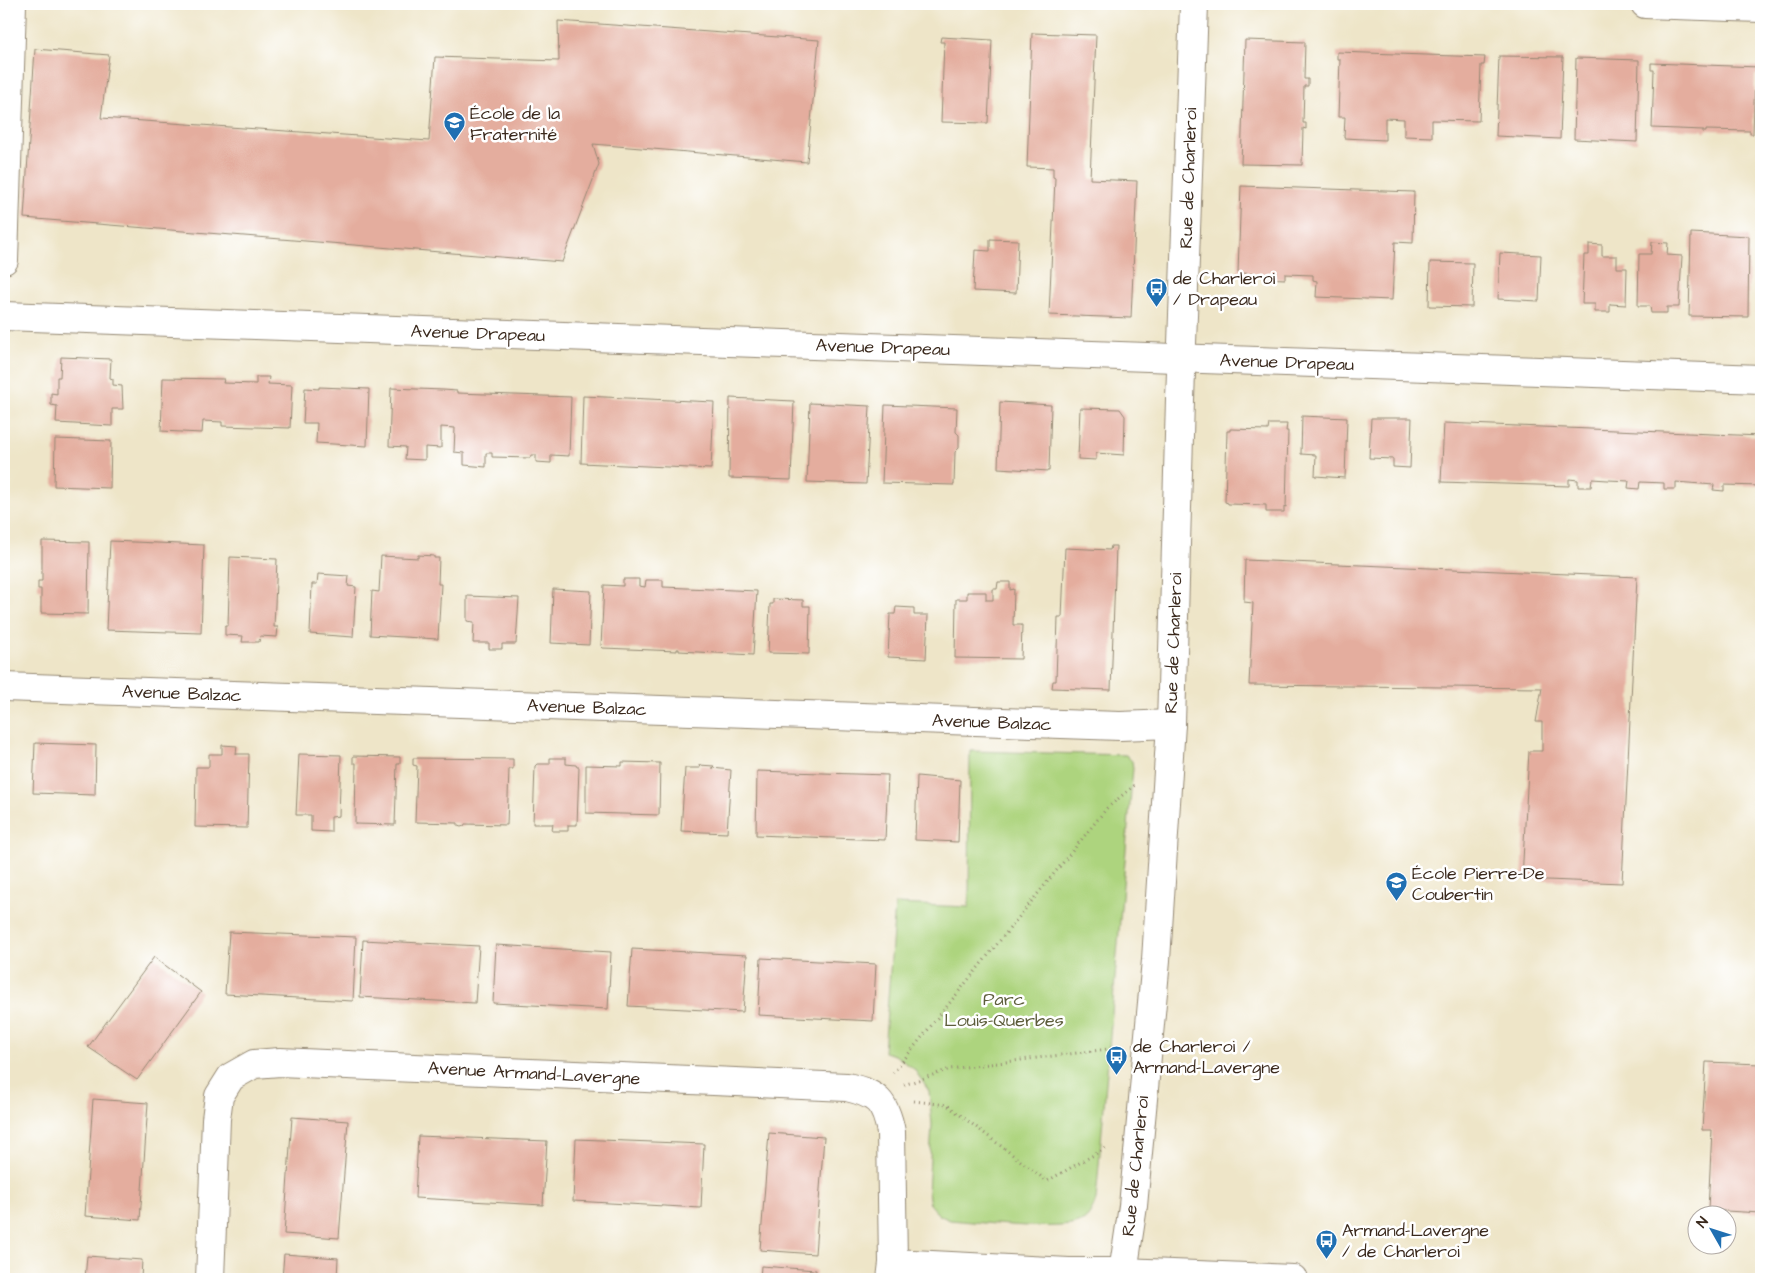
<svg xmlns="http://www.w3.org/2000/svg" width="1765" height="1283" viewBox="0 0 1765 1283" font-family="'Architects Daughter',sans-serif">
  <style>
    .green { fill: #add47e; stroke: #747f4e }
    .building { fill: #e4ad9e }
    .lines { fill: none; stroke-linecap: round; stroke-linejoin: round }
    .street-casing { stroke: #948873; stroke-width: 30 }
    .path { stroke: #948873; stroke-width: 3; stroke-dasharray: 1 4; stroke-linecap: butt }
    .street { stroke: #fff; stroke-width: 28 }
    .labels { text-anchor: middle; stroke-width: 5; stroke-linejoin: round; paint-order: stroke }
    .poi-label { font-size: 18px; fill: #3b2a1e; stroke: #fff; text-anchor: start }
    .street-label { font-size: 18px; fill: #3b2a1e; stroke: #fff }
    .park-label { font-size: 18px; fill: #5d5d3b; stroke: #fff }
  </style>
  <rect width="100%" height="100%" fill="#fff"/>
  <filter id="ink" filterUnits="userSpaceOnUse"><feTurbulence type="fractalNoise" baseFrequency=".02" numOctaves="2"/><feDisplacementMap in="SourceGraphic" scale="10" xChannelSelector="R" yChannelSelector="G"/><feConvolveMatrix kernelMatrix="1 2 1 2 8 2 1 2 1" color-interpolation-filters="sRGB"/></filter>
  <filter id="wash" filterUnits="userSpaceOnUse"><feTurbulence type="fractalNoise" baseFrequency=".0096" numOctaves="4" result="noise"/><feDisplacementMap in="SourceGraphic" scale="20" xChannelSelector="R" yChannelSelector="G"/><feGaussianBlur stdDeviation="1.12" result="paint"/><feColorMatrix in="noise" values="0 0 0 0 0 0 0 0 0 0 0 0 0 0 0 0 0 1.4 0 .05"/><feComposite in="paint" operator="in"/></filter>
  <g filter="url(#wash)">
    <rect width="100%" height="100%" fill="#eee5c8"/>
    <!-- green -->
    <path class="green" d="M970 751 1126 755 1132 761 1133 768 1096 1200C1093 1208 1090 1218 1081 1222 1062 1232 976 1222 950 1220L939 1215 930 1205 928 1192 932 1125 929 1091 914 1069 895 1055 884 1052 895 904 969 907Z"/>
    <g id="blocks">
      <!-- building -->
      <g class="building">
        <path d="M558 21 819 40 807 162 593 144 599 164 562 262 24 218 35 49 109 55 101 118 429 141 435 57 559 61Z"/>
        <path d="M1032 33 1096 35 1090 179 1137 181 1131 318 1049 315 1055 178 1053 177V168L1027 167Z"/>
        <path d="M941 37 992 40 988 123 941 122 944 42H940Z"/>
        <path d="M1245 40 1305 42 1304 79H1308V86H1304L1303 123H1306V129L1303 128 1302 165 1241 164Z"/>
        <path d="M1337 52 1485 57 1484 65H1481L1479 121 1432 120V137L1404 136V119L1385 118V140L1344 138 1345 117H1338L1340 59H1337Z"/>
        <path d="M1499 56 1563 57 1560 139 1496 136Z"/>
        <path d="M1576 58 1639 60 1637 142 1574 139Z"/>
        <path d="M1651 63 1759 67V75H1755L1753 134H1750V131L1706 130V132H1703V130L1652 128 1654 70H1651Z"/>
        <path d="M1241 186 1414 192 1413 243 1395 242 1392 300 1316 297 1317 281 1313 280V275L1285 274V279L1264 278V274L1238 273Z"/>
        <path d="M1691 233 1749 236 1748 317 1689 316Z"/>
        <path d="M990 239 1018 240 1016 293 973 291 975 250 990 251Z"/>
        <path d="M1652 242 1668 243 1667 255 1682 256 1679 307H1667V313H1651L1650 306H1638L1639 254H1651Z"/>
        <path d="M1589 244 1602 245V256H1617V268H1627L1626 305 1610 304V312H1595V304H1582L1584 255H1589Z"/>
        <path d="M1500 253 1541 255 1539 301 1498 299Z"/>
        <path d="M1430 262 1473 263 1472 307 1429 306Z"/>
        <path d="M61 357 111 359 110 378 113 379V385L122 386 123 409H112V426L56 423 57 406 51 405V393L57 394V377H60Z"/>
        <path d="M256 377H269L268 384 292 385 290 428 222 426V422L203 421 202 433 161 431 163 378 224 379 223 383 256 384Z"/>
        <path d="M319 387 369 389 367 446 316 443 317 423H303L305 388 319 389Z"/>
        <path d="M391 388 443 390 457 391V393L571 397 569 456 551 455V463L536 462V455H531L530 458 492 457V453H486V467L464 465V453L454 452 455 428 441 427V448L425 447V460L405 459 406 447 389 446Z"/>
        <path d="M583 396 714 402 711 469 581 463Z"/>
        <path d="M730 398 794 401 791 480 729 478Z"/>
        <path d="M1000 402 1051 405 1049 471 998 468Z"/>
        <path d="M810 403 870 406 866 484 807 482Z"/>
        <path d="M885 405 957 408 956 432 959 435V448L955 452 954 485 882 483Z"/>
        <path d="M1080 408 1120 409 1125 416 1124 455 1096 453V460L1078 459Z"/>
        <path d="M1302 416 1347 418 1345 478 1315 476 1316 455 1301 454Z"/>
        <path d="M1371 418H1412L1410 468 1393 467V459L1369 458Z"/>
        <path d="M1444 423 1761 436V486L1724 485V491L1713 490 1714 485 1676 482V489H1664V483L1640 482 1639 489 1628 488 1629 481 1608 480 1592 479 1591 487H1578V480L1569 479V486L1441 482Z"/>
        <path d="M1269 424H1287L1286 431H1288L1286 507 1284 506V512H1266V505L1228 504V503L1225 502 1227 431H1230V429L1268 430Z"/>
        <path d="M55 439 111 441 110 488 54 486Z"/>
        <path d="M42 541 89 542 88 614 41 613V589H38V581H42Z"/>
        <path d="M110 541 204 545 201 633 106 630Z"/>
        <path d="M1111 546H1116L1111 690 1052 688 1053 681H1056L1058 617H1062L1065 548 1110 550Z"/>
        <path d="M418 555 434 556V558H439L438 584H441L438 639 370 635 372 591 379 592 381 556 418 558Z"/>
        <path d="M230 557 277 559 274 627H278L277 637 260 636 259 642H242L243 636 225 635V626H228Z"/>
        <path d="M1245 560 1637 577 1622 883 1522 879 1529 751H1542V722H1536L1542 688 1249 685 1253 603 1244 602Z"/>
        <path d="M318 574 349 576 348 586 356 587 353 637 310 634 312 584H317Z"/>
        <path d="M623 579H639V586L645 587 646 580H663V587L757 591 753 655 679 651V649H677V651L603 648 601 646 604 585 623 586Z"/>
        <path d="M998 582H1010V590L1014 589 1013 625H1022L1021 659 955 658 956 599H967V592H986V600H993V589H997Z"/>
        <path d="M553 589 591 591 589 645 551 643Z"/>
        <path d="M467 596 519 598 516 644H502V649H489V643H473L474 622 467 621Z"/>
        <path d="M773 599 803 600V606H810L809 654 768 653 770 604H773Z"/>
        <path d="M896 607 914 608V615H928L926 659 888 657 890 614H895Z"/>
        <path d="M35 743 96 745 95 795 33 793Z"/>
        <path d="M222 745 237 746 236 754H249L247 828 195 827 196 767H209V754H222Z"/>
        <path d="M299 754 341 755 339 816 331 817V832L311 831V815H296Z"/>
        <path d="M353 756 400 757V764H397L395 825 355 824 356 763H353Z"/>
        <path d="M413 758 513 759V769H509L507 825 465 824 464 826 461 827 458 826V823L415 822 417 766 413 765Z"/>
        <path d="M550 758H566V764L576 765 577 767H579L577 825H568V831H552L553 824H533L535 766 537 764H550Z"/>
        <path d="M622 762 660 763 659 815 586 813V765L622 766Z"/>
        <path d="M699 765 714 766 712 768 731 770 727 833 681 831 685 768H700Z"/>
        <path d="M757 771 888 775 885 840 756 835Z"/>
        <path d="M917 776 960 780 958 842 915 840Z"/>
        <path d="M229 932 356 937 353 1001 225 994Z"/>
        <path d="M363 940 479 946 475 1003 360 997Z"/>
        <path d="M496 945 611 952 608 1009 493 1003Z"/>
        <path d="M632 949 747 955 743 1012 628 1006Z"/>
        <path d="M154 957 201 992 137 1080 88 1047Z"/>
        <path d="M761 958 876 964 873 1021 758 1015Z"/>
        <path d="M1706 1062 1761 1064V1213L1708 1210 1712 1130H1702Z"/>
        <path d="M93 1099 148 1103 140 1220 85 1216Z"/>
        <path d="M292 1117 348 1121 339 1238 284 1234Z"/>
        <path d="M769 1133 824 1137 815 1254 760 1250Z"/>
        <path d="M418 1136 547 1141 543 1205 415 1198Z"/>
        <path d="M576 1139 704 1144 701 1208 573 1201Z"/>
        <path d="M284 1254 338 1258 337 1279H282Z"/>
        <path d="M87 1256 142 1260 141 1279H85Z"/>
        <path d="M761 1266 816 1270 815 1279H760Z"/>
      </g>
    </g>
  </g>
  <g filter="url(#ink)">
    <use href="#blocks" fill-opacity="0" stroke="#948873" stroke-width="1"/>
    <g class="lines">
      <defs>
        <g id="street">
          <path d="M1645 4 1761 8"/>
          <path d="M4 260 12 4"/>
          <path d="M4 316 1761 379"/>
          <path d="M4 687 1120 726 1171 724"/>
          <path d="M893 1263 1069 1272H1123L1293 1279"/>
          <path d="M210 1279 216 1119 219 1096 231 1077 254 1064 280 1062 847 1087C877 1094 885 1101 891 1132L893 1263 891 1279"/>
          <path d="M1122 1279 1133 1206 1156 960 1171 724 1180 400 1194 4"/>
        </g>
      </defs>
      <!-- street casing -->
      <use href="#street" class="street-casing"/>
      <!-- path -->
      <g class="path">
        <path d="M893 1073 1107 808 1136 784"/>
        <path d="M904 1085 950 1069 1116 1048"/>
        <path d="M914 1101 947 1105 1047 1181 1108 1147"/>
      </g>
      <!-- street -->
      <use href="#street" class="street"/>
    </g>
  </g>
  <!-- icons -->
  <defs>
    <symbol id="school-pin" viewBox="-11 -11 22 30"><path d="M0 17L-7.5 6A9.5 9.5 0 1 1 7.5 6Z" fill="#1f6fb2" stroke="#fff"/><path d="M0-5L7-2L0 1L-7-2ZM-4 1L0 2.5L4 1V4Q0 6-4 4Z" fill="#fff"/></symbol>
    <symbol id="bus-pin" viewBox="-11 -11 22 30"><path d="M0 17L-7.5 6A9.5 9.5 0 1 1 7.5 6Z" fill="#1f6fb2" stroke="#fff"/><path d="M-5-6H5V4H4V6H2V4H-2V6H-4V4H-5ZM-3.5-4V0h7V-4ZM-3.5 1.2v1.5H-2V1.2ZM2 1.2v1.5H3.5V1.2Z" fill="#fff"/></symbol>
  </defs>
  <g fill-rule="evenodd">
    <use href="#school-pin" x="442" y="110" width="25" height="34"/>
    <use href="#bus-pin" x="1144" y="276" width="25" height="34"/>
    <use href="#school-pin" x="1384" y="870" width="25" height="34"/>
    <use href="#bus-pin" x="1104" y="1044" width="25" height="34"/>
    <use href="#bus-pin" x="1314" y="1228" width="25" height="34"/>
  </g>
  <g class="labels">
    <!-- poi labels -->
    <g class="poi-label">
      <text x="470" y="119">École de la<tspan x="470" dy="21">Fraternité</tspan></text>
      <text x="1173" y="284">de Charleroi<tspan x="1173" dy="21">/ Drapeau</tspan></text>
      <text x="1412" y="879">École Pierre-De<tspan x="1412" dy="21">Coubertin</tspan></text>
      <text x="1133" y="1052">de Charleroi /<tspan x="1133" dy="21">Armand-Lavergne</tspan></text>
      <text x="1342" y="1236">Armand-Lavergne<tspan x="1342" dy="21">/ de Charleroi</tspan></text>
    </g>
    <!-- street labels -->
    <g class="street-label">
      <text transform="translate(1188 178) rotate(-88)" y="6">Rue de Charleroi</text>
      <text transform="translate(478 333) rotate(2)" y="6">Avenue Drapeau</text>
      <text transform="translate(883 347) rotate(2)" y="6">Avenue Drapeau</text>
      <text transform="translate(1287 362) rotate(2)" y="6">Avenue Drapeau</text>
      <text transform="translate(1173 643) rotate(-88)" y="6">Rue de Charleroi</text>
      <text transform="translate(182 693) rotate(2)" y="6">Avenue Balzac</text>
      <text transform="translate(587 707) rotate(2)" y="6">Avenue Balzac</text>
      <text transform="translate(992 722) rotate(2)" y="6">Avenue Balzac</text>
      <text transform="translate(534 1073) rotate(3)" y="6">Avenue Armand-Lavergne</text>
      <text transform="translate(1135 1166) rotate(-84)" y="6">Rue de Charleroi</text>
    </g>
    <!-- park labels -->
    <g class="park-label">
      <text x="1004" y="1005">Parc<tspan x="1004" dy="21">Louis-Querbes</tspan></text>
    </g>
  </g>
  <!-- margin -->
  <rect width="1765" height="1283" fill="none" stroke="#fff" stroke-width="20"/>
  <!-- north arrow -->
  <g transform="translate(1712 1230) rotate(309)"><circle r="24" fill="#ffffff" stroke="#b1aaa5"/>
  <path d="M0-4L9 19L0 12L-9 19Z" fill="#1f6fb2"/>
  <text y="-8" font-size="14" font-weight="bold" text-anchor="middle" fill="#3b2a1e">N</text>
  </g>
</svg>
